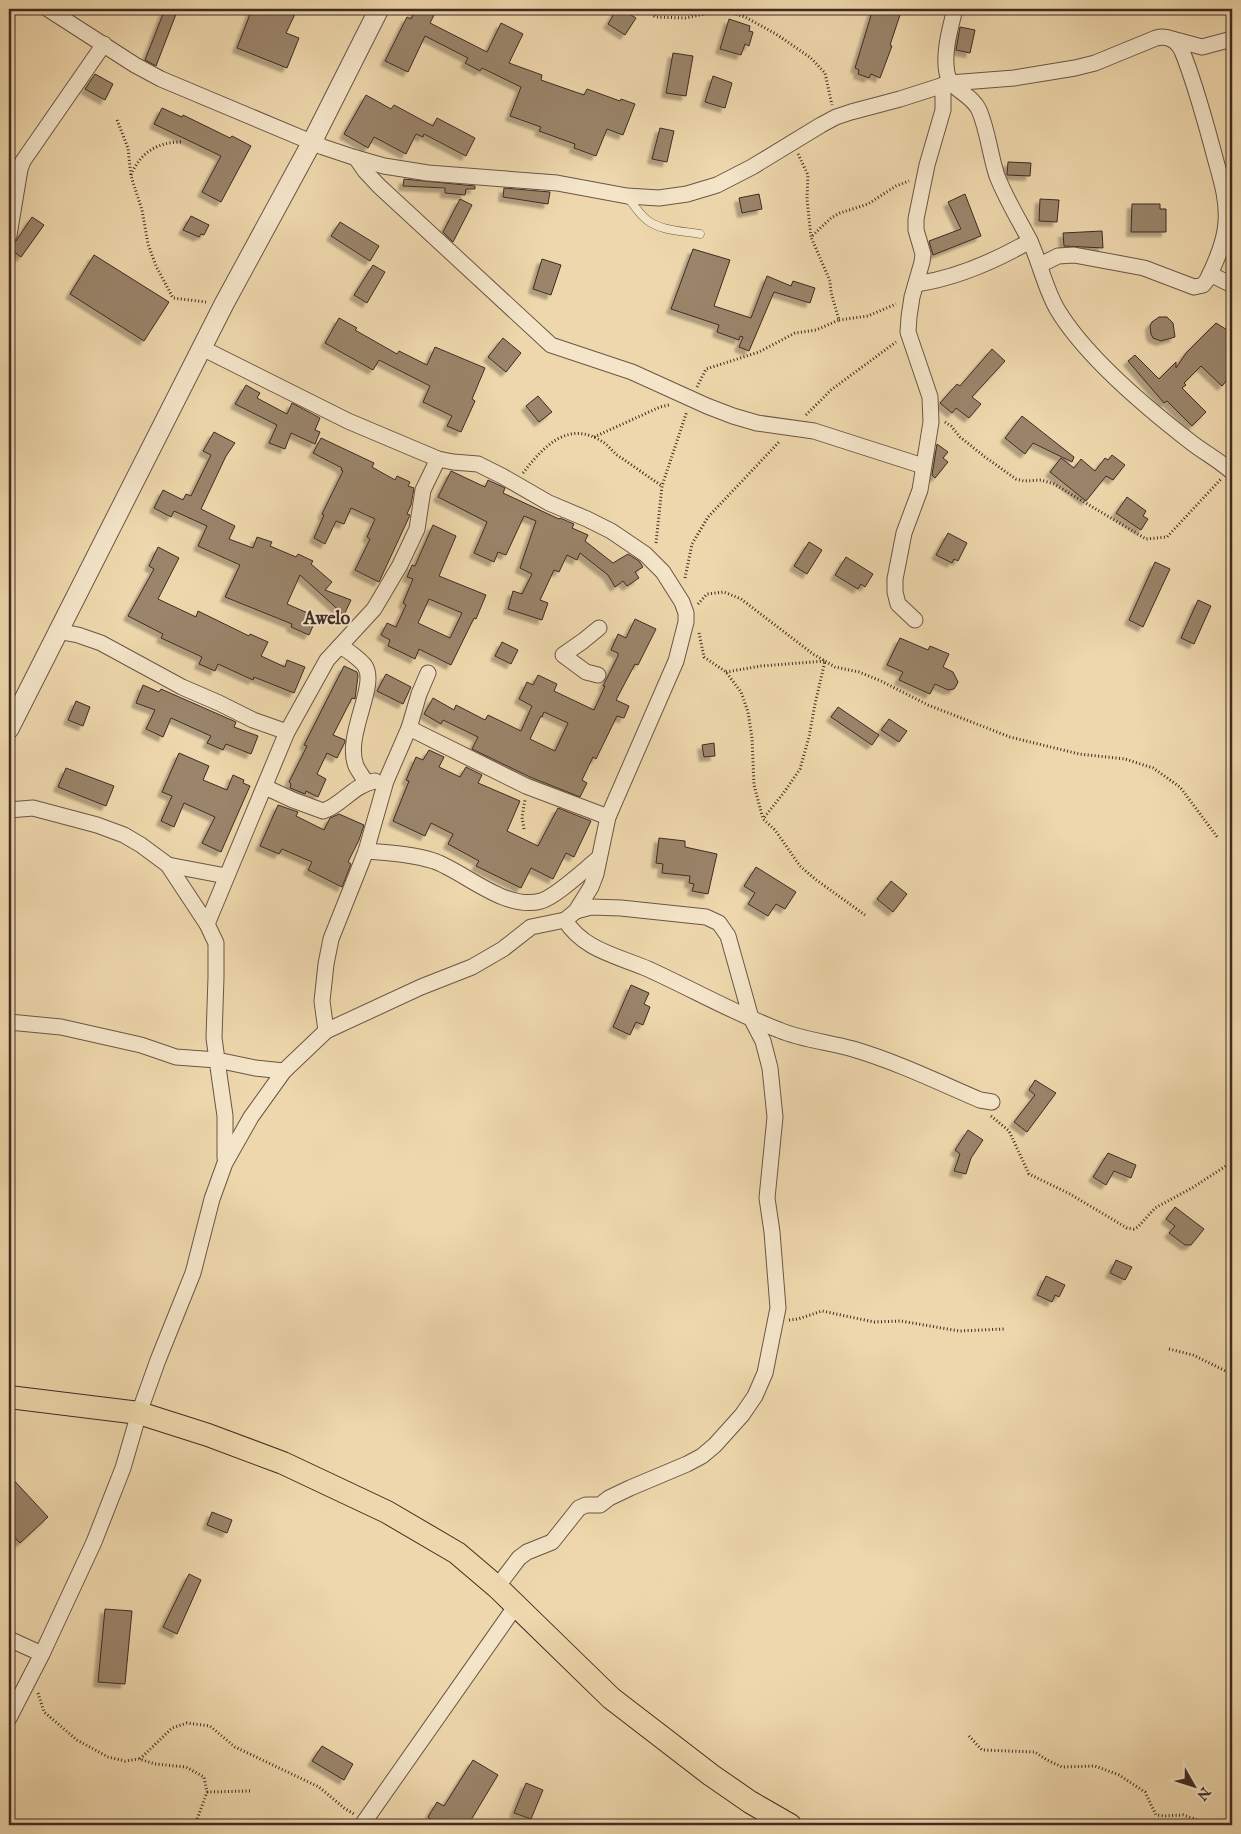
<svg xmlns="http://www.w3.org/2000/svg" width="1241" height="1834" viewBox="0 0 1241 1834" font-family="'IM FELL English',serif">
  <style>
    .building { fill: #9a846a; stroke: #3f2b23; fill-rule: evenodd; filter: url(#shadow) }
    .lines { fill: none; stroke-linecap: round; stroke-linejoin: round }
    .service-casing { stroke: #6b5645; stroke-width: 9 }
    .minor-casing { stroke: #6b5645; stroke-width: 17 }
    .tertiary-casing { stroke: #6b5645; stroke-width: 21 }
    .primary-casing { stroke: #3f2b23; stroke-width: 24 }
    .path { stroke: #3f2b23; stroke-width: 3; stroke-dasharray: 1 2.5; stroke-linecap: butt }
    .service { stroke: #f4e5c9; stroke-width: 8 }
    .minor { stroke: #f4e5c9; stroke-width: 15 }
    .tertiary { stroke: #f4e5c9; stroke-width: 19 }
    .primary { stroke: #eed7ac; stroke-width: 22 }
    .labels { text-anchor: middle; stroke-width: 4; stroke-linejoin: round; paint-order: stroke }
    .quarter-label { font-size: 18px; font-weight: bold; fill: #3f2b23; stroke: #f4e5c9 }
  </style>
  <defs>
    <filter id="shadow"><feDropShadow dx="-4.5" dy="4.5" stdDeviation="1" flood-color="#0004"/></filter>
  </defs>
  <rect width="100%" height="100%" fill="#eed7ac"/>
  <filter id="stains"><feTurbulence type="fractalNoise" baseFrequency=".004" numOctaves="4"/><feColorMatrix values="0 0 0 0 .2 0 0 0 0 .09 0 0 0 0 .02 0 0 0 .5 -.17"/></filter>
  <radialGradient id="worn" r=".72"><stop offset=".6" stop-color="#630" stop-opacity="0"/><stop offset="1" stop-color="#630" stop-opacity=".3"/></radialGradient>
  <!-- building -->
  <g class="building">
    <path d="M165 9H178L156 66 145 60Z"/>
    <path d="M252 9H283L295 14 286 33 299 38 287 68 237 48Z"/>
    <path d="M416 9H437L430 23 487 52 501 23 523 34 509 63 542 75 541 80 584 95 587 89 620 101 621 99 635 104 623 135 607 129 596 156 574 148 575 144 539 131 541 127 510 116 521 87 482 68 480 71 465 63 468 58 425 36 408 72 385 61 407 17 411 19Z"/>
    <path d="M617 9H621L636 18 625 35 608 24Z"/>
    <path d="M873 9H902L890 45 892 46 880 78 871 74 869 78 858 74 859 70 855 68Z"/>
    <path d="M729 19 750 26 749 31 753 32 749 46 745 44 741 55 720 49Z"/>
    <path d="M960 27 975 30 970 53 956 50Z"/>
    <path d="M673 53 693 56 686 96 666 93Z"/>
    <path d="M95 74 113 84 105 100 85 89Z"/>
    <path d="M713 76 732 83 725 108 705 102Z"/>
    <path d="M366 95 391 109 394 105 433 126 437 118 475 138 466 156 424 134 423 137 416 134 406 154 374 137 368 148 344 134Z"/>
    <path d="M162 108 182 117 183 115 230 138 232 136 251 146 221 202 202 192 221 156 154 124Z"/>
    <path d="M660 128 674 131 667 162 652 159Z"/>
    <path d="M1008 162 1031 163 1030 176 1007 175Z"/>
    <path d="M404 179 475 186V189H466L465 195 445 193V188L403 186Z"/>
    <path d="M504 188 550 192 548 204 503 197Z"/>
    <path d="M759 194 762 209 742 213 739 198Z"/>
    <path d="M965 194 981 236 933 255 929 241 961 229 948 202Z"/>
    <path d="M460 199 472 205 453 242 443 232Z"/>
    <path d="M1040 199 1059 200 1057 222 1039 221Z"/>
    <path d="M1132 204H1160V209H1166V232H1131Z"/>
    <path d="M191 216 209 225 204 235 201 234 199 237 183 230Z"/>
    <path d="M32 217 44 225 21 257 9 248 16 241Z"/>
    <path d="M340 222 379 246 370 261 331 236Z"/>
    <path d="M1102 231 1103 248 1064 246 1063 233Z"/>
    <path d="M693 249 730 260 714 306 751 318 767 276 791 286 793 281 815 288 810 303 774 292 749 351 739 347 743 337 740 336 739 340 717 332 719 325 671 309Z"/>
    <path d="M94 255 169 302 144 341 70 294Z"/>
    <path d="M542 259 561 265 551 295 533 289Z"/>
    <path d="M373 265 385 272 367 303 354 295Z"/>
    <path d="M1159 317H1167L1173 323 1175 337 1161 341 1153 338 1151 334 1150 326 1152 322Z"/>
    <path d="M339 318 357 328 355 330 397 354 399 351 427 365 435 347 485 368 472 399 475 401 461 432 447 426 452 416 423 402 430 386 379 360 373 370 325 343Z"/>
    <path d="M1216 323 1232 333V374L1222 386 1201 366 1184 383 1186 385 1182 388 1206 412 1192 426 1167 401 1164 403 1128 361 1135 355 1159 379 1176 362V368L1186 353Z"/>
    <path d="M503 338 521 353 506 372 488 357Z"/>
    <path d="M992 349 1005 361 972 397 981 404 969 418 956 408 952 413 940 403 957 384 960 386Z"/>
    <path d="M246 385 260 393 257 398 287 414 292 403 320 418 315 430 320 432 315 444 291 433 285 449 269 443 277 425 235 404Z"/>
    <path d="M538 396 552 412 539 422 526 406Z"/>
    <path d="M1022 416 1074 457 1072 462 1033 443 1025 454 1005 438Z"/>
    <path d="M214 432 235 443 226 456 201 509 235 526 229 539 253 548 257 537 272 542 270 546 296 557 298 554 313 561 311 564 332 582 325 590 351 600 344 615 300 575 287 604 317 617 309 635 291 627 292 624 225 597 240 565 198 546 207 526 174 511 171 517 154 508 163 490 183 500 186 494 191 496 211 455 203 451Z"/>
    <path d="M321 438 374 463 372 467 395 480 397 476 410 482 408 486 414 488 411 505 407 514 410 515 379 582 355 570 370 539 367 537 375 519 351 508 344 524 336 521 325 544 314 538 324 515 322 514 343 471 341 470 342 468 313 453Z"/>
    <path d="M937 444 948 452 943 458 948 462 935 478 932 475Z"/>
    <path d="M1112 455 1125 465 1113 480 1106 476 1086 501 1050 472 1061 458 1074 468 1081 459 1095 471 1105 458 1108 460Z"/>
    <path d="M451 471 485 487 488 480 505 488 503 493 559 519 560 518 574 524 572 528 588 535 585 541 613 563 628 554 639 561 643 567 635 572 639 578 627 586 623 581 615 587 608 575 580 553 577 560 567 555 559 572 554 570 540 600 548 603 542 620 508 609 513 591 522 594 532 574 520 568 536 521 524 516 506 555 498 552 494 562 474 553 487 522 438 497Z"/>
    <path d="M1127 497 1146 511 1143 516 1148 519 1141 530 1116 513Z"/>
    <path d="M433 525 456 536 439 576 486 595 476 619 474 618 451 665 419 649 415 659 403 653 388 646 390 640 381 635 387 623 396 627 406 605 403 603 413 579 407 577 412 565 415 566ZM429 599 462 613 450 638 418 623Z"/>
    <path d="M948 533 967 543 958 561 954 559 952 563 936 555Z"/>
    <path d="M809 542 822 550 807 574 794 566Z"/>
    <path d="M158 547 179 558 158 599 196 617 198 611 249 636 250 634 268 642 261 656 285 667 287 660 305 667 294 693 254 677 253 680 218 664 215 671 199 664 202 657 161 638 163 634 128 616 154 569 149 566Z"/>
    <path d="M846 557 873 574 865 587 861 584 858 589 835 575Z"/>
    <path d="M1155 562 1170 569 1143 627 1129 620Z"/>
    <path d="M1198 600 1211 606 1194 644 1181 638Z"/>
    <path d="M635 619 656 629 638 665 635 664 616 700 629 706 624 718 617 716 596 759 593 757 582 780 587 783 580 797 530 777 472 749 478 737 443 720 441 724 424 714 433 698 454 710 456 705 485 720 488 715 521 731 532 706 519 699 527 682 533 685 538 675 557 684 554 691 594 710 605 686H603L618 656V653L611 650 618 634 626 638ZM544 712 568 723 555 751 530 739 541 716 542 717Z"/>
    <path d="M900 638 928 650 930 646 949 654 943 667 953 672 958 682 956 686 954 689 948 690 935 684 930 694 899 680 903 672 887 665Z"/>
    <path d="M502 642 518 650 511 664 495 656Z"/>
    <path d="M344 666 357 672 358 676 355 699 352 698 333 735 345 740V742L337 758 327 753 317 774 326 779 318 797 306 791 305 794 290 788 291 784 289 782 307 746 304 745Z"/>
    <path d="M386 674 411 687 403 704 377 691Z"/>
    <path d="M143 685 159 692 161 689 236 722 234 727 258 736 251 754 226 744 223 750 207 743 211 736 171 718 163 737 146 729 155 710 136 703Z"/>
    <path d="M76 701 90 707 83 726 68 720Z"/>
    <path d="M838 707 879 735 872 745 831 717Z"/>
    <path d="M889 719 907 731 899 742 881 730Z"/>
    <path d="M714 743 715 756 704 757 702 745Z"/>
    <path d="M429 750 444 757 439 767 460 777 466 767 482 775 478 783 520 801 507 831 538 846 558 808 591 821 574 857 566 853 553 879 531 868 521 888 476 866 479 861 448 844 453 834 431 823 425 836 393 821 409 781 406 780 416 757 423 760Z"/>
    <path d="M179 753 209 766 203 780 227 790 233 775 244 780 243 783 250 786 221 852 202 843 215 817 184 803 174 827 161 821 172 796 162 792Z"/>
    <path d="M66 768 114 786 106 806 58 787Z"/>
    <path d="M278 805 298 812 296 816 324 830 330 818 339 814 364 825 359 840 348 862 351 864 342 887 308 870 312 862 282 849 279 854 260 846Z"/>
    <path d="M659 838 685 841V847L717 854 708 894 692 891 694 884 689 883 690 876 662 873 663 864 656 863Z"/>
    <path d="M756 867 796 892 785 909 776 904 768 916 748 904 755 893 744 886Z"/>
    <path d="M891 881 907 894 893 912 877 899Z"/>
    <path d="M631 985 649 993 644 1004 650 1007 643 1025 636 1022 630 1035 613 1027Z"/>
    <path d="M1035 1080 1056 1093 1027 1132 1014 1122 1035 1095 1029 1090Z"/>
    <path d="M968 1130 983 1140 971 1158 966 1174 954 1171 960 1154 955 1150Z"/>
    <path d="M1108 1153 1136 1165 1131 1178 1114 1171 1106 1185 1093 1177Z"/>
    <path d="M1175 1207 1204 1229 1191 1245H1185L1169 1233 1175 1226 1166 1219Z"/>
    <path d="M1116 1260 1132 1267 1125 1280 1110 1273Z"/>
    <path d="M1046 1276 1065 1285 1059 1297 1055 1295 1052 1302 1037 1295Z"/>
    <path d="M9 1475 48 1517 20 1543 9 1531Z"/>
    <path d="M212 1512 232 1520 227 1533 207 1525Z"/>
    <path d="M189 1574 201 1580 177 1634 163 1627Z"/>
    <path d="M105 1609 132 1611 125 1684 98 1682Z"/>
    <path d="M322 1746 353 1764 344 1780 312 1761Z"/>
    <path d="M473 1760 498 1775 468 1825H431L433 1821 428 1817 437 1802 444 1806Z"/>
    <path d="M526 1783 543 1790 531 1819 514 1813Z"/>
  </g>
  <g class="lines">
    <defs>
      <path id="service" d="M627 196C633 204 639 214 647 220 661 231 684 231 700 234"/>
      <g id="minor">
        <path d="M48 9 135 65 161 79 323 147 356 158 384 166 428 173 557 183 627 196 659 198 687 194 717 185 752 167 821 125 836 117 851 112 900 99 950 83 1014 78 1075 68 1095 63 1156 38C1168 35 1177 40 1182 51 1195 83 1204 117 1213 150 1219 174 1228 197 1226 222 1225 242 1216 262 1207 280L1203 285 1194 287 1144 268 1074 255 1058 256 1040 265"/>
        <path d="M1172 39 1202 47 1232 39"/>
        <path d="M356 158 365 171 379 186 551 345 632 372 707 406 733 416 757 423 814 431 923 466"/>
        <path d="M9 235 20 169 23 161 104 44"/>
        <path d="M1030 241C1040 263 1045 288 1057 309 1085 356 1148 409 1192 443 1205 453 1220 461 1232 472"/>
        <path d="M1210 274 1232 285"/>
        <path d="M916 284C957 278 995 261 1030 241 1019 220 1006 199 997 176 990 155 988 131 979 110 972 94 950 90 947 73 943 53 950 29 955 9"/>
        <path d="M915 620 898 604 895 592V579L904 533 920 490 931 422 930 397 908 332 909 317 912 297 922 262 923 254 916 230V219L927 165 943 110V85"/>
        <path d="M57 631 78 635 101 643 182 687 219 703 253 720 287 732"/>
        <path d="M340 646C346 649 361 660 365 666 378 686 344 735 356 766 359 772 363 777 366 782"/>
        <path d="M598 675 586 672 563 655 583 641 599 628"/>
        <path d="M409 728 526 786 608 817"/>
        <path d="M265 787 293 800 323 811C341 806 353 785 375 781"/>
        <path d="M9 810 33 808 97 825 124 835 141 845 168 865 207 924 216 943V977L214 1038 217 1060 255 1068 284 1071"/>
        <path d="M366 851C389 853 412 854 434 861 465 872 505 911 541 901 557 896 585 869 599 858"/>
        <path d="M168 865 226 876"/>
        <path d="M565 920C583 950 618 956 648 969 692 989 734 1013 779 1030 803 1040 828 1042 853 1049 897 1062 938 1082 980 1100L992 1102"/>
        <path d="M207 924 287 732 327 660 374 609 400 565 417 529 423 490 438 459"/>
        <path d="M9 1022 61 1027 141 1045 176 1057 217 1060 225 1116V1158"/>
        <path d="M326 1031 322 1001 326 964 331 939 366 851 386 781 409 728 419 694 428 673"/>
        <path d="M497 1587 519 1558 527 1552 552 1542 579 1508 586 1505H600L609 1498 630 1488 687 1464 702 1456 715 1445 742 1415 755 1396 765 1373 778 1308 772 1232 767 1198 775 1117 770 1068 763 1041 751 1018 728 936 719 923 706 917 621 908 591 907 576 911"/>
        <path d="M9 1639 42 1654"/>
        <path d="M9 1718 42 1654 94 1542 123 1468 139 1413 158 1360 193 1273 212 1199 225 1163 251 1117 284 1071 326 1031 421 987 472 967 503 949 531 927 565 920 576 911 591 887 596 874 608 817 676 661 686 622V613L682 602 663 572 645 554 611 531 587 519 549 503 502 476 478 464 453 462 438 459 348 421 202 348"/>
        <path d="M362 1825 515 1607"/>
      </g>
      <path id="tertiary" d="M9 729 224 304 312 142 379 9"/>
      <path id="primary" d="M9 1397 139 1413 208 1435 283 1463 387 1512 457 1553 497 1587 611 1698 711 1775 750 1802 790 1825"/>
    </defs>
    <!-- service casing -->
    <use href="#service" class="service-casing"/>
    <!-- minor casing -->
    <use href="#minor" class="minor-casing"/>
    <!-- tertiary casing -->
    <use href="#tertiary" class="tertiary-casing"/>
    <!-- primary casing -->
    <use href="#primary" class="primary-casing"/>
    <!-- path -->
    <g class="path">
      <path d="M646 9 655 17 686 18 722 10 745 17 776 34 811 58 825 73 832 105"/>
      <path d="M117 120 128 148 131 176 142 210 148 244 156 266 173 298 206 302"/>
      <path d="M798 154 808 175 807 199 811 237 831 218 840 213 868 204 896 186 909 181"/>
      <path d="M131 175C140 153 157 142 181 142"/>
      <path d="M839 320 868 316 896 304"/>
      <path d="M697 387 706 369 759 352 795 333 816 330 839 320 831 292 830 281 811 237"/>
      <path d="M806 415 831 390 896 342"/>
      <path d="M945 422 951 426 960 437 985 457 1016 479 1024 481 1041 480 1054 484 1146 539 1167 537 1221 479"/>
      <path d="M594 437 660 407 669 405"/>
      <path d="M523 473C543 447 568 419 603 442 608 445 612 451 617 455 632 465 647 476 662 486"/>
      <path d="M656 543 662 486 687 411"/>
      <path d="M685 578 692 544 708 517 780 441"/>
      <path d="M698 604 707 594 724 592 741 599 813 654 835 667 859 672 881 681 928 705 1010 737 1079 754 1125 759 1153 768 1180 787 1218 838"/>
      <path d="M699 633 704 657 726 672 741 692 748 712 752 738 754 785 763 819 775 830 800 866 815 879 865 915"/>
      <path d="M726 672 761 666 825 661 815 704 809 737 800 769 785 791 763 819"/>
      <path d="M524 829 522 817 525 800"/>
      <path d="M991 1116 1009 1131 1029 1174 1070 1194 1127 1228 1134 1229 1138 1227 1155 1208 1192 1188 1232 1162"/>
      <path d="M789 1320 798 1319 822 1311 874 1322 901 1321 959 1331 1004 1329"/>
      <path d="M1169 1349 1193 1355 1232 1374"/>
      <path d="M38 1693 44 1712 77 1740 108 1757 125 1761 139 1759 155 1764 186 1767 204 1777 207 1792 195 1825"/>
      <path d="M969 1736 982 1750 1035 1752 1047 1760 1062 1767 1095 1766 1119 1775 1145 1792 1156 1815 1165 1816 1183 1815 1213 1825"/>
      <path d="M140 1759 172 1728 187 1723 210 1726 235 1747 319 1787 344 1808 354 1814"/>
      <path d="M207 1792 251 1791"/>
    </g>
    <!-- service -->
    <use href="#service" class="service"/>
    <!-- minor -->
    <use href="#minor" class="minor"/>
    <!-- tertiary -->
    <use href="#tertiary" class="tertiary"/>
    <!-- primary -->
    <use href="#primary" class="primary"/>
  </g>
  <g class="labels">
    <!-- quarter labels -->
    <g class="quarter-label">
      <text x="327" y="624">Awelo</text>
    </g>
  </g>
  <!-- margin -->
  <rect width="1241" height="1834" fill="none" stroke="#eed7ac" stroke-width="30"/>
  <rect x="10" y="10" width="1221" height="1814" fill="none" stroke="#3f2b23" stroke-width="2.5"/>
  <rect x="15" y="15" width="1211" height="1804" fill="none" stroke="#3f2b23"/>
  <!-- north arrow -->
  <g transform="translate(1194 1786) rotate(129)" stroke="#f4e5c9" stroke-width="4" paint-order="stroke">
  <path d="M0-4L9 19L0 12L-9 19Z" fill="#3f2b23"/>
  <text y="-8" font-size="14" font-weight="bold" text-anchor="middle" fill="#3f2b23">N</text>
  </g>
  <rect width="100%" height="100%" filter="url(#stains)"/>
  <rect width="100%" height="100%" fill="url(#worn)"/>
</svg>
